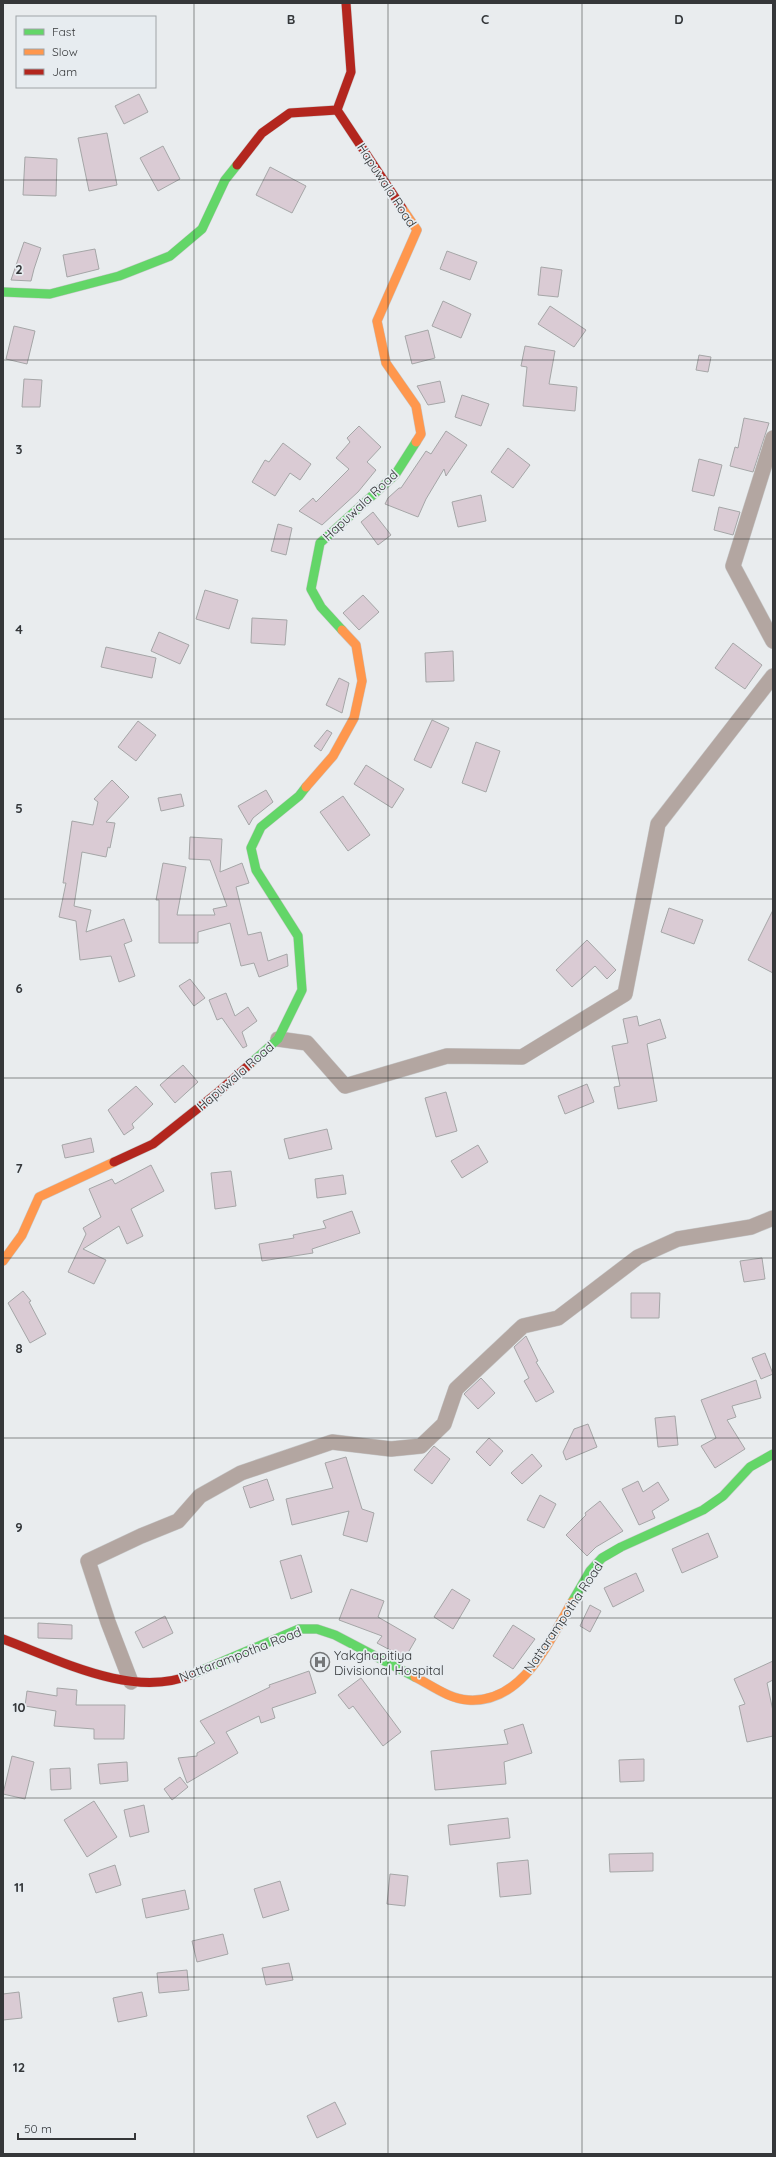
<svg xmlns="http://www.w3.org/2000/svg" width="776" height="2157" viewBox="0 0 776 2157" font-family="Quicksand,sans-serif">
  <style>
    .building { fill: #dacbd4; stroke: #a5a6a7 }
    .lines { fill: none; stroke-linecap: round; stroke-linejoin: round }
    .street-casing { stroke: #c6c8c9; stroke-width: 16 }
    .fast-casing { stroke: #c6c8c9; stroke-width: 10 }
    .slow-casing { stroke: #c6c8c9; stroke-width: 10 }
    .jam-casing { stroke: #c6c8c9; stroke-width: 10 }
    .street { stroke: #b3a6a1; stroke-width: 15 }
    .fast { stroke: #63d668; stroke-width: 9 }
    .slow { stroke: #ff974d; stroke-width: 9 }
    .jam { stroke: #b3261e; stroke-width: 9 }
    .grid { fill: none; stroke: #353739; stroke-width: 1; stroke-opacity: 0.55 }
    .labels { text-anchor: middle; stroke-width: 3.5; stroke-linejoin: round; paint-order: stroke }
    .street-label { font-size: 13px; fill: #353739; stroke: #e7ecf0 }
    .poi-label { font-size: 13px; fill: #353739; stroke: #e7ecf0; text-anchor: start }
    .grid-label { font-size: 13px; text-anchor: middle; font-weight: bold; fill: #353739; stroke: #e7ecf0; stroke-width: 3.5; stroke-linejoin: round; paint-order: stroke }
  </style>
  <rect width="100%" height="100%" fill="#e9ecee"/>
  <!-- building -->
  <g class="building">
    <path d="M139 94 148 112 124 124 115 106Z"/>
    <path d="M107 133 117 185 89 191 78 138Z"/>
    <path d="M163 146 180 179 158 191 140 158Z"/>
    <path d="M25 157 57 159 56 196 23 195Z"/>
    <path d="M270 167 306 186 292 213 256 195Z"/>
    <path d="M24 242 41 248 34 269 31 281 11 280Z"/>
    <path d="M95 249 99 269 67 277 63 255Z"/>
    <path d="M447 251 477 262 470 280 440 269Z"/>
    <path d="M541 267 562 270 558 297 538 295Z"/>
    <path d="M443 301 471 314 461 338 432 326Z"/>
    <path d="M550 306 586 330 574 347 538 324Z"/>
    <path d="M14 326 35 331 27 364 6 359Z"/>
    <path d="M428 330 435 358 412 364 405 336Z"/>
    <path d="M525 346 555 351 549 384 577 387 575 411 523 406 527 367 521 366Z"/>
    <path d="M699 355 711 357 708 372 696 370Z"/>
    <path d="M24 379 42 380 40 407H22Z"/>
    <path d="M440 381 445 402 428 405 417 386Z"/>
    <path d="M462 395 489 404 481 426 455 417Z"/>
    <path d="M744 418 769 423 753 472 730 466 735 447 738 448Z"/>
    <path d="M359 426 381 447 367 462 376 470 358 492 322 525 299 511 313 498 316 502 349 469 336 458 350 442 347 438Z"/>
    <path d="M446 431 467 445 446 476 444 469 426 499 418 517 385 504 388 498 399 488H401L426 451 431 454Z"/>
    <path d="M283 443 311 464 300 480 290 473 275 496 252 482 265 460 269 462Z"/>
    <path d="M508 448 530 465 513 488 491 472Z"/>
    <path d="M699 459 722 465 714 496 692 491Z"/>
    <path d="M481 495 486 521 458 527 452 502Z"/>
    <path d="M719 507 740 512 733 535 714 530Z"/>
    <path d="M373 512 391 535 378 545 361 522Z"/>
    <path d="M278 524 292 528 286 555 271 551Z"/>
    <path d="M205 590 238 600 229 629 196 619Z"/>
    <path d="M363 595 379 612 359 630 343 613Z"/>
    <path d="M252 618 287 620 285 645 251 643Z"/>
    <path d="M159 632 189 645 180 664 151 651Z"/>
    <path d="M733 643 762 665 745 689 715 668Z"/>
    <path d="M106 647 156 658 152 678 101 667Z"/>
    <path d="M453 651 454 681 426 682 425 653Z"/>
    <path d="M339 678 349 683 342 713 326 705Z"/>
    <path d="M432 720 449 728 431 768 414 760Z"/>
    <path d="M138 721 156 735 136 761 118 747Z"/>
    <path d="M327 730 332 733 321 751 314 746Z"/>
    <path d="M476 742 500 751 486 792 462 783Z"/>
    <path d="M366 765 404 789 392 808 354 784Z"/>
    <path d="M112 780 129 797 106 822 115 823 110 848 108 847 106 857 82 852 74 906 91 910 86 932 124 919 132 941 124 944 135 976 119 982 111 956 80 960 76 921 59 917 66 883H63L72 821 93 825 98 802 94 799Z"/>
    <path d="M266 790 273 802 253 818 249 825 238 806Z"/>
    <path d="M181 794 184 806 161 811 158 798Z"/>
    <path d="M343 796 370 835 348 851 320 812Z"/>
    <path d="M190 837 222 839 220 872 242 863 249 883 236 887 248 935 261 932 268 961 287 954 288 966 259 977 254 963 241 966 230 923 198 932V943H159V900H156L163 863 186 867 177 915H215L213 909 227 906 210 860 189 859Z"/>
    <path d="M669 908 703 920 694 944 661 932Z"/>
    <path d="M773 910V973L748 960Z"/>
    <path d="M587 940 616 970 607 979 595 966 572 987 556 970Z"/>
    <path d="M190 979 205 998 194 1006 179 986Z"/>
    <path d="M226 993 235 1016 248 1007 257 1021 242 1032 247 1046 243 1048 222 1018 217 1020 209 1000Z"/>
    <path d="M637 1016 639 1026 660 1019 666 1038 647 1044 657 1101 618 1109 614 1087 620 1086 612 1046 628 1043 623 1019Z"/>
    <path d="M183 1065 198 1082 175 1103 160 1085Z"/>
    <path d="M587 1084 594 1102 565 1114 558 1096Z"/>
    <path d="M136 1086 153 1104 132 1124 134 1128 124 1135 108 1110Z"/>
    <path d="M446 1092 457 1131 436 1137 425 1098Z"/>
    <path d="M327 1129 332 1149 289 1159 284 1139Z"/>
    <path d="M91 1138 94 1152 65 1158 62 1145Z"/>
    <path d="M478 1145 488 1162 462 1178 451 1161Z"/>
    <path d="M151 1165 164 1191 131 1209 143 1236 127 1244 119 1226 83 1249 106 1260 94 1284 68 1272 86 1234 83 1228 101 1217 89 1189 112 1179 115 1184Z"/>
    <path d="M231 1171 236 1206 215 1209 211 1173Z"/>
    <path d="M343 1175 346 1194 317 1198 315 1179Z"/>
    <path d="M352 1211 360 1233 312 1249 313 1253 262 1261 259 1244 294 1238 293 1235 326 1228 323 1221Z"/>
    <path d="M762 1258 765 1279 744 1282 740 1261Z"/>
    <path d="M23 1291 31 1301 29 1302 46 1334 30 1343 8 1303Z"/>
    <path d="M631 1293H660L659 1318H631Z"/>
    <path d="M526 1336 538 1361 536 1362 554 1392 536 1402 524 1381 529 1378 514 1347Z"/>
    <path d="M765 1353 773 1374 761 1379 752 1358Z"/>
    <path d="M481 1378 495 1393 478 1409 464 1394Z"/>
    <path d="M756 1380 761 1398 732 1406 736 1417 727 1420 745 1449 715 1468 701 1446 716 1438 701 1400Z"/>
    <path d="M675 1416 678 1445 658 1447 655 1418Z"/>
    <path d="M588 1424 597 1447 566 1460 563 1452 574 1429Z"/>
    <path d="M489 1438 503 1451 490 1466 476 1452Z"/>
    <path d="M434 1446 450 1459 432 1484 414 1470Z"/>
    <path d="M532 1454 542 1466 522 1484 511 1473Z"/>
    <path d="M346 1457 362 1509 374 1513 367 1542 343 1535 349 1511 292 1525 286 1499 333 1488 325 1463Z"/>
    <path d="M267 1479 274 1500 250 1508 243 1487Z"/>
    <path d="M638 1481 643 1492 658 1482 669 1500 652 1511 655 1518 639 1525 622 1489Z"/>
    <path d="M540 1495 556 1504 544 1528 527 1520Z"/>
    <path d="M600 1501 623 1531 596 1547 587 1556 566 1535 586 1515 585 1513Z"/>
    <path d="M708 1533 718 1557 682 1573 672 1549Z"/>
    <path d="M301 1555 312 1592 291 1599 280 1561Z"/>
    <path d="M636 1573 644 1591 613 1607 604 1588Z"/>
    <path d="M351 1589 384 1601 378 1617 416 1639 405 1658 377 1643 382 1636 339 1620Z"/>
    <path d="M452 1589 470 1600 453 1629 434 1617Z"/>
    <path d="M590 1605 601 1611 590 1632 580 1626Z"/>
    <path d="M165 1616 173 1633 143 1648 135 1632Z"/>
    <path d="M38 1623 72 1625V1639L38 1638Z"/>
    <path d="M513 1625 535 1639 513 1669 493 1656Z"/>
    <path d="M773 1661V1680L767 1683 773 1711V1736L747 1742 739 1706 745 1704 734 1679Z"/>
    <path d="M309 1671 316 1693 272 1708 275 1718 261 1723 259 1716 226 1732 238 1753 187 1783 178 1758 197 1756V1753L215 1743 200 1721 270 1687 269 1685Z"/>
    <path d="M361 1678 401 1732 383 1746 353 1706 349 1709 338 1695Z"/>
    <path d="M57 1688 77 1690 76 1705H125L124 1739H94V1729L54 1726 56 1711 25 1706 27 1691 57 1696Z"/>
    <path d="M523 1724 532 1753 504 1762 506 1784 435 1790 431 1751 508 1744 504 1730Z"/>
    <path d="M12 1756 34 1762 25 1799 3 1794Z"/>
    <path d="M644 1759V1781L620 1782 619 1760Z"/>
    <path d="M127 1762 128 1781 100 1784 98 1764Z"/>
    <path d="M70 1768 71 1789 51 1790 50 1769Z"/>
    <path d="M180 1777 188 1787 172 1800 164 1789Z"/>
    <path d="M94 1801 117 1837 87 1857 64 1820Z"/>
    <path d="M144 1805 149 1832 130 1837 124 1810Z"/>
    <path d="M508 1818 510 1838 450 1845 448 1825Z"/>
    <path d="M653 1853V1871L610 1872 609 1854Z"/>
    <path d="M528 1860 531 1894 500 1897 497 1863Z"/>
    <path d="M115 1865 121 1885 96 1893 89 1874Z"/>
    <path d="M390 1874 408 1876 405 1906 387 1904Z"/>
    <path d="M280 1881 289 1910 263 1918 254 1889Z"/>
    <path d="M185 1890 189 1909 146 1918 142 1899Z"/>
    <path d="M223 1934 228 1954 197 1962 192 1941Z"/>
    <path d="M289 1963 293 1980 266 1985 262 1968Z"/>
    <path d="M187 1970 189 1990 159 1993 157 1973Z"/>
    <path d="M19 1992 22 2018 3 2020V1994Z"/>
    <path d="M142 1992 147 2016 118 2022 113 1998Z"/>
    <path d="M335 2102 346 2124 317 2138 307 2116Z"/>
  </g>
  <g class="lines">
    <defs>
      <g id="street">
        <path d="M773 438 733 566 773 641"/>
        <path d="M278 1039 307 1043 345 1086 447 1056 522 1057 625 994 658 824 773 676"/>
        <path d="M131 1682 108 1622 88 1561 141 1536 178 1521 200 1496 241 1473 332 1442 391 1449 421 1446 444 1424 456 1389 523 1326 558 1318 638 1257 678 1239 751 1227 773 1218"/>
      </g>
      <g id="fast">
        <path d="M3 292 50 294 119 276 170 256 202 229 225 180 237 165"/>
        <path d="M342 630 321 607 311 589 320 543 395 475 416 442"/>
        <path d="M250 1064 278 1039 302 990 298 936 256 870 251 848 261 827 299 796 306 787"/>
        <path d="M572 1602 590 1571 602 1558 621 1547 703 1510 723 1496 750 1467 773 1454"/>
        <path d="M193 1674 299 1629H317L335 1635 415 1677"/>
      </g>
      <g id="slow">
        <path d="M402 208 417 230 377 321 386 363 416 406 421 434 416 442"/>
        <path d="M306 787 333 756 354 718 362 681 356 645 342 630"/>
        <path d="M3 1261 22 1235 39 1197 114 1162"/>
        <path d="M415 1677C431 1685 449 1699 468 1700 523 1704 549 1641 572 1602"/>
      </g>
      <g id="jam">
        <path d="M337 110 402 208"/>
        <path d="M237 165 262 133 290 113 337 110 351 72 346 3"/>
        <path d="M114 1162 153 1144 216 1094 250 1064"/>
        <path d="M3 1639C59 1660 134 1700 193 1674"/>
      </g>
    </defs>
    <!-- street casing -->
    <use href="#street" class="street-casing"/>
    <!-- fast casing -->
    <use href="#fast" class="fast-casing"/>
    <!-- slow casing -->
    <use href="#slow" class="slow-casing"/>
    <!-- jam casing -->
    <use href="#jam" class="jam-casing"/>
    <!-- street -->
    <use href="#street" class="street"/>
    <!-- fast -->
    <use href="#fast" class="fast"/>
    <!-- slow -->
    <use href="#slow" class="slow"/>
    <!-- jam -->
    <use href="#jam" class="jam"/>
  </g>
  <!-- grid -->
  <path class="grid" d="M194 3V2154M388 3V2154M582 3V2154M3 180H773M3 360H773M3 539H773M3 719H773M3 899H773M3 1078H773M3 1258H773M3 1438H773M3 1618H773M3 1798H773M3 1977H773"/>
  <!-- icons -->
  <defs>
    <symbol id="hospital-ring" viewBox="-11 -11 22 22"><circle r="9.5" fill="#e7ecf0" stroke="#747678" stroke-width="1.5"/><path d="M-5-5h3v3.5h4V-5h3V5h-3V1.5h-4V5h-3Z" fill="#747678"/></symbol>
  </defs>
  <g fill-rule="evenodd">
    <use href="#hospital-ring" x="309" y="1651" width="22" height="22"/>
  </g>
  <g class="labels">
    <!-- street labels -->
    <g class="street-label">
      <text transform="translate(387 185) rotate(57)" y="5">Hapuwala Road</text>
      <text transform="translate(360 505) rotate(-43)" y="5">Hapuwala Road</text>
      <text transform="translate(235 1076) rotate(-41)" y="5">Hapuwala Road</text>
      <text transform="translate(563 1617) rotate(-56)" y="5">Nattarampotha Road</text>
      <text transform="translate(240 1654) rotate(-21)" y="5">Nattarampotha Road</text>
    </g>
    <!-- poi labels -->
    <g class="poi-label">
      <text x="334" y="1660">Yakghapitiya<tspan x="334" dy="15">Divisional Hospital</tspan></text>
    </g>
  </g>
  <g class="grid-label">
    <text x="291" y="24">B</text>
    <text x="485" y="24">C</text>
    <text x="679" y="24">D</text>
    <text x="19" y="274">2</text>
    <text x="19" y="454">3</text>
    <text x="19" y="634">4</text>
    <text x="19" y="813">5</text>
    <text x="19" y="993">6</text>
    <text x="19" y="1173">7</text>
    <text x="19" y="1353">8</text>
    <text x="19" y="1532">9</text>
    <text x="19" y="1712">10</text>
    <text x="19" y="1892">11</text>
    <text x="19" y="2072">12</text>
  </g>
  <!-- border -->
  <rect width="776" height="2157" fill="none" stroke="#353739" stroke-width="8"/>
  <!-- legend -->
  <rect x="16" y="16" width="140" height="72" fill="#e7ecf0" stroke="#a0a4a7"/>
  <rect x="24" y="29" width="20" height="6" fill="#63d668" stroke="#a0a4a7"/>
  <text x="52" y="36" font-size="12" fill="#353739">Fast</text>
  <rect x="24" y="49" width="20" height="6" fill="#ff974d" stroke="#a0a4a7"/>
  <text x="52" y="56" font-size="12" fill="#353739">Slow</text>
  <rect x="24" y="69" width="20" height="6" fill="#b3261e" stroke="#a0a4a7"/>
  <text x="52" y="76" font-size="12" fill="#353739">Jam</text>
  <!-- scale -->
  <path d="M18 2133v6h117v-6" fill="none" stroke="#353739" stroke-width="2"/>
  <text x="24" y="2133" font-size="12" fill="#353739" stroke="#e7ecf0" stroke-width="3" paint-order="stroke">50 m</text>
</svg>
